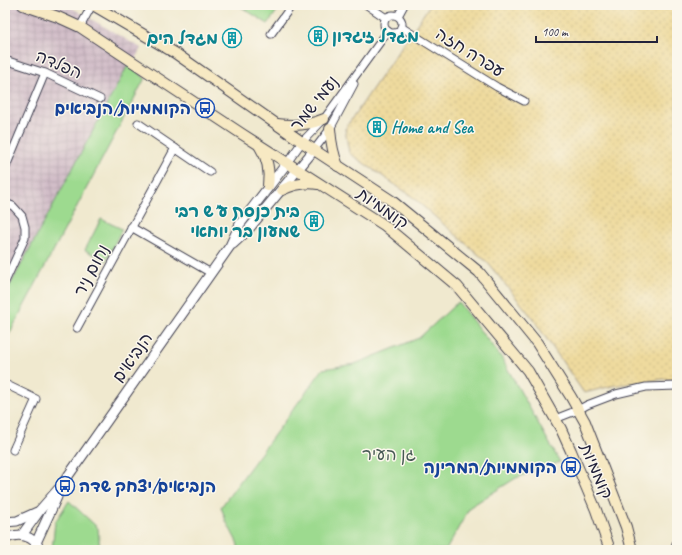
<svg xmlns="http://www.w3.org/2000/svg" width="682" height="555" viewBox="0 0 682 555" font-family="Caveat,'Playpen Sans Hebrew',sans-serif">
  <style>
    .industrial { fill: url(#industrial-grid) }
    .green { fill: #9dda8f; stroke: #607e65 }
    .sand { fill: url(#sand-dots); stroke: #887e6c }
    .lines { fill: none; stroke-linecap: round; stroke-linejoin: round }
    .minor-casing { stroke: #414051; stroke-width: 9 }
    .tertiary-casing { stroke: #414051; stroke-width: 11 }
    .secondary-casing { stroke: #414051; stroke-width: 12 }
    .minor { stroke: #fff; stroke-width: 7 }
    .tertiary { stroke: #fff; stroke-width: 9 }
    .secondary { stroke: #f7e9c3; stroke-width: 10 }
    .labels { text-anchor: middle; stroke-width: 3; stroke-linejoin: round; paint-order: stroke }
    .culture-label { font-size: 17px; font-weight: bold; fill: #0d838f; stroke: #fbf7ec; text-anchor: start }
    .street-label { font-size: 17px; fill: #22223b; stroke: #fbf7ec }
    .transit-label { font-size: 17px; font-weight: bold; fill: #164399; stroke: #fbf7ec; text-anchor: end }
    .park-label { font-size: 17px; fill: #475954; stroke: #fbf7ec }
  </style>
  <defs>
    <pattern id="industrial-grid" width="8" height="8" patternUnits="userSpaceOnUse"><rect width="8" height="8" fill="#d1bdc8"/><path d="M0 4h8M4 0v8" fill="none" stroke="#b3a2ad"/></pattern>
    <pattern id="sand-dots" width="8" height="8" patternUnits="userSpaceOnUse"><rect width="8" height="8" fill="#eeda9e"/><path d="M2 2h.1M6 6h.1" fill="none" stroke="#ccbb89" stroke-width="1.8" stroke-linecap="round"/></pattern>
  </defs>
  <rect width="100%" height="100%" fill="#fbf7ec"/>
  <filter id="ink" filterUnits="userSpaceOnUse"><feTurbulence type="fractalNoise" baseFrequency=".025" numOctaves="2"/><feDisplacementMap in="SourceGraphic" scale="8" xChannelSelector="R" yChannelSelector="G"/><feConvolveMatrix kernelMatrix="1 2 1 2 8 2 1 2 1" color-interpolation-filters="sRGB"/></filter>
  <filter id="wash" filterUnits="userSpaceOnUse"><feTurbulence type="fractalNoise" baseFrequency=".012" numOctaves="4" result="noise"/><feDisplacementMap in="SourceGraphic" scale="16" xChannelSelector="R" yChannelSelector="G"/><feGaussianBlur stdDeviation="0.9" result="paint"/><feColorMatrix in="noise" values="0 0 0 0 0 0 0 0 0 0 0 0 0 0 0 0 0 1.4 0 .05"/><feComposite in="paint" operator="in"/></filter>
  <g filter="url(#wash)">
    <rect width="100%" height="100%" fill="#f0e9cf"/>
    <!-- industrial -->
    <path class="industrial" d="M5 5H67L141 48 5 310Z"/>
    <!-- green -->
    <g class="green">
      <path d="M238 5H281L268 24Z"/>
      <path d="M128 65 145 78 5 342V295Z"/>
      <path d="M101 219 122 229 106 261 85 250Z"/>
      <path d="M458 302 501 357 560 462 516 478 470 507 446 550H239L237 542 226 521 221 507 323 369 355 364 419 338Z"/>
      <path d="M69 501 98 528 100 550H52L55 522Z"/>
    </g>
    <!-- sand -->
    <path class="sand" d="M430 5H677V381L664 379 612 386 584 393 531 316 487 262 410 195 349 153 345 129Z"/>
  </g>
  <g filter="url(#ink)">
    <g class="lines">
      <defs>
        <g id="minor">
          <path d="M367 5 386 18"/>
          <circle cx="393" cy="24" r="9"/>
          <path d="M398 16 404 5"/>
          <path d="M80 27 92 5"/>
          <path d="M401 27 497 87 524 101"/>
          <path d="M271 34 292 5"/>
          <path d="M5 60 45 73 100 99"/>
          <path d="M138 123 210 172"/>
          <path d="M314 150 330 129 354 84"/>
          <path d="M287 163 302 142 324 119 388 31"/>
          <path d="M5 169 45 73"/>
          <path d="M5 203 13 206 22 216 25 227V238L5 282"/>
          <path d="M131 227 211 273"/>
          <path d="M77 328 175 148"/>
          <path d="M5 384 36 399 13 450"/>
          <path d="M555 419 578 410 587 405 616 394 646 387 677 386"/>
          <path d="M674 550 677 541"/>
        </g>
        <g id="tertiary">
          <path d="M233 244 247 231 314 150"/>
          <path d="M5 522 17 521 37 512"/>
          <path d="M22 535 40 510 61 486 230 246 240 224 287 163"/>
          <path d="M5 539C18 532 34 535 40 550"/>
          <path d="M36 543 57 497"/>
        </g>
        <g id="secondary">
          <path d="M23 5 58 17 80 27 242 134 384 225 457 286 528 371 561 429 571 451 596 510 610 550"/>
          <path d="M93 5 175 53 302 142 392 201 479 272 537 343 571 397 585 422 626 527 632 550"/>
          <path d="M277 124C293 126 308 126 324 119"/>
          <path d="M330 129C331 142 333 154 338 166"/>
          <path d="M260 147C268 159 270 172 268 186"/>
          <path d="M282 190C294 184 305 182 318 184"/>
        </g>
      </defs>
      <!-- minor casing -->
      <use href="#minor" class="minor-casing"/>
      <!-- tertiary casing -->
      <use href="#tertiary" class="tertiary-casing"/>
      <!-- secondary casing -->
      <use href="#secondary" class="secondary-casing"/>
      <!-- minor -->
      <use href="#minor" class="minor"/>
      <!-- tertiary -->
      <use href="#tertiary" class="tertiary"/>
      <!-- secondary -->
      <use href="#secondary" class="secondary"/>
    </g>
  </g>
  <!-- icons -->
  <defs>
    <symbol id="building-ring" viewBox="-11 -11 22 22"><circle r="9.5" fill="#fbf7ec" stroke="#0f9aa8" stroke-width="1.5"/><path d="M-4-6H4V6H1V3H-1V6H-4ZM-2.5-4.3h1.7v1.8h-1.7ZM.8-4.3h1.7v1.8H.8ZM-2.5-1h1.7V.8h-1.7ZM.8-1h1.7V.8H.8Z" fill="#0f9aa8"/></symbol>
    <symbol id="bus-ring" viewBox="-11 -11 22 22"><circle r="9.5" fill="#fbf7ec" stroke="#1a4fb4" stroke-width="1.5"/><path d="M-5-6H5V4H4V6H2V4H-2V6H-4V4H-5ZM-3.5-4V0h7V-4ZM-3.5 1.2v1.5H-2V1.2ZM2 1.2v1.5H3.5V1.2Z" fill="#1a4fb4"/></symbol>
  </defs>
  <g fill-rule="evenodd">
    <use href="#building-ring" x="307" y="25" width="22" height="22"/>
    <use href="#building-ring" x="221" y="27" width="22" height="22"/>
    <use href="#bus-ring" x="194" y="97" width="22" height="22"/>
    <use href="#building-ring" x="366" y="116" width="22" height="22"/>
    <use href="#building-ring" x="303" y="210" width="22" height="22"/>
    <use href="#bus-ring" x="560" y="456" width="22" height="22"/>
    <use href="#bus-ring" x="54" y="475" width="22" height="22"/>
  </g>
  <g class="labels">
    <!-- culture labels -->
    <g class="culture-label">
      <text x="332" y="42">מגדל זיגדון</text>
      <text x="218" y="44" text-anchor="end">מגדל הים</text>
      <text x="391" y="133">Home and Sea</text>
      <text x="300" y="217" text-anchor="end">בית כנסת ע"ש רבי<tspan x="300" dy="20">שמעון בר יוחאי</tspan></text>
    </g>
    <!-- street labels -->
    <g class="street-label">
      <text transform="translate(470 52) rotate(32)" y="6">עפרה חזה</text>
      <text transform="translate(59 64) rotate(23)" y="6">הפלדה</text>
      <text transform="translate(314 103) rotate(-51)" y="6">נעמי שמר</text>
      <text transform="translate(383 208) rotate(35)" y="6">קוממיות</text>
      <text transform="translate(91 270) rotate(-62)" y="6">נחום ניר</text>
      <text transform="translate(132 357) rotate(-55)" y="6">הנביאים</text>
      <text transform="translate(597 471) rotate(67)" y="6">קוממיות</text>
    </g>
    <!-- transit labels -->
    <g class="transit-label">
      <text x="191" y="114">הקוממיות/הנביאים</text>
      <text x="557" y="473">הקוממיות/המרינה</text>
      <text x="79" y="492" text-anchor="start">הנביאים/יצחק שדה</text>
    </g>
    <!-- park labels -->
    <g class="park-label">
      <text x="389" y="460">גן העיר</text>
    </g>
  </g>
  <!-- margin -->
  <rect width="682" height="555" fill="none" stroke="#fbf7ec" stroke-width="20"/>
  <!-- scale -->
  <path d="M536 36v6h121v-6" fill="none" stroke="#22223b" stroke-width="2"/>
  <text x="542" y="36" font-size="12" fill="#22223b" stroke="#fbf7ec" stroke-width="3" paint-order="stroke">100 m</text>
</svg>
